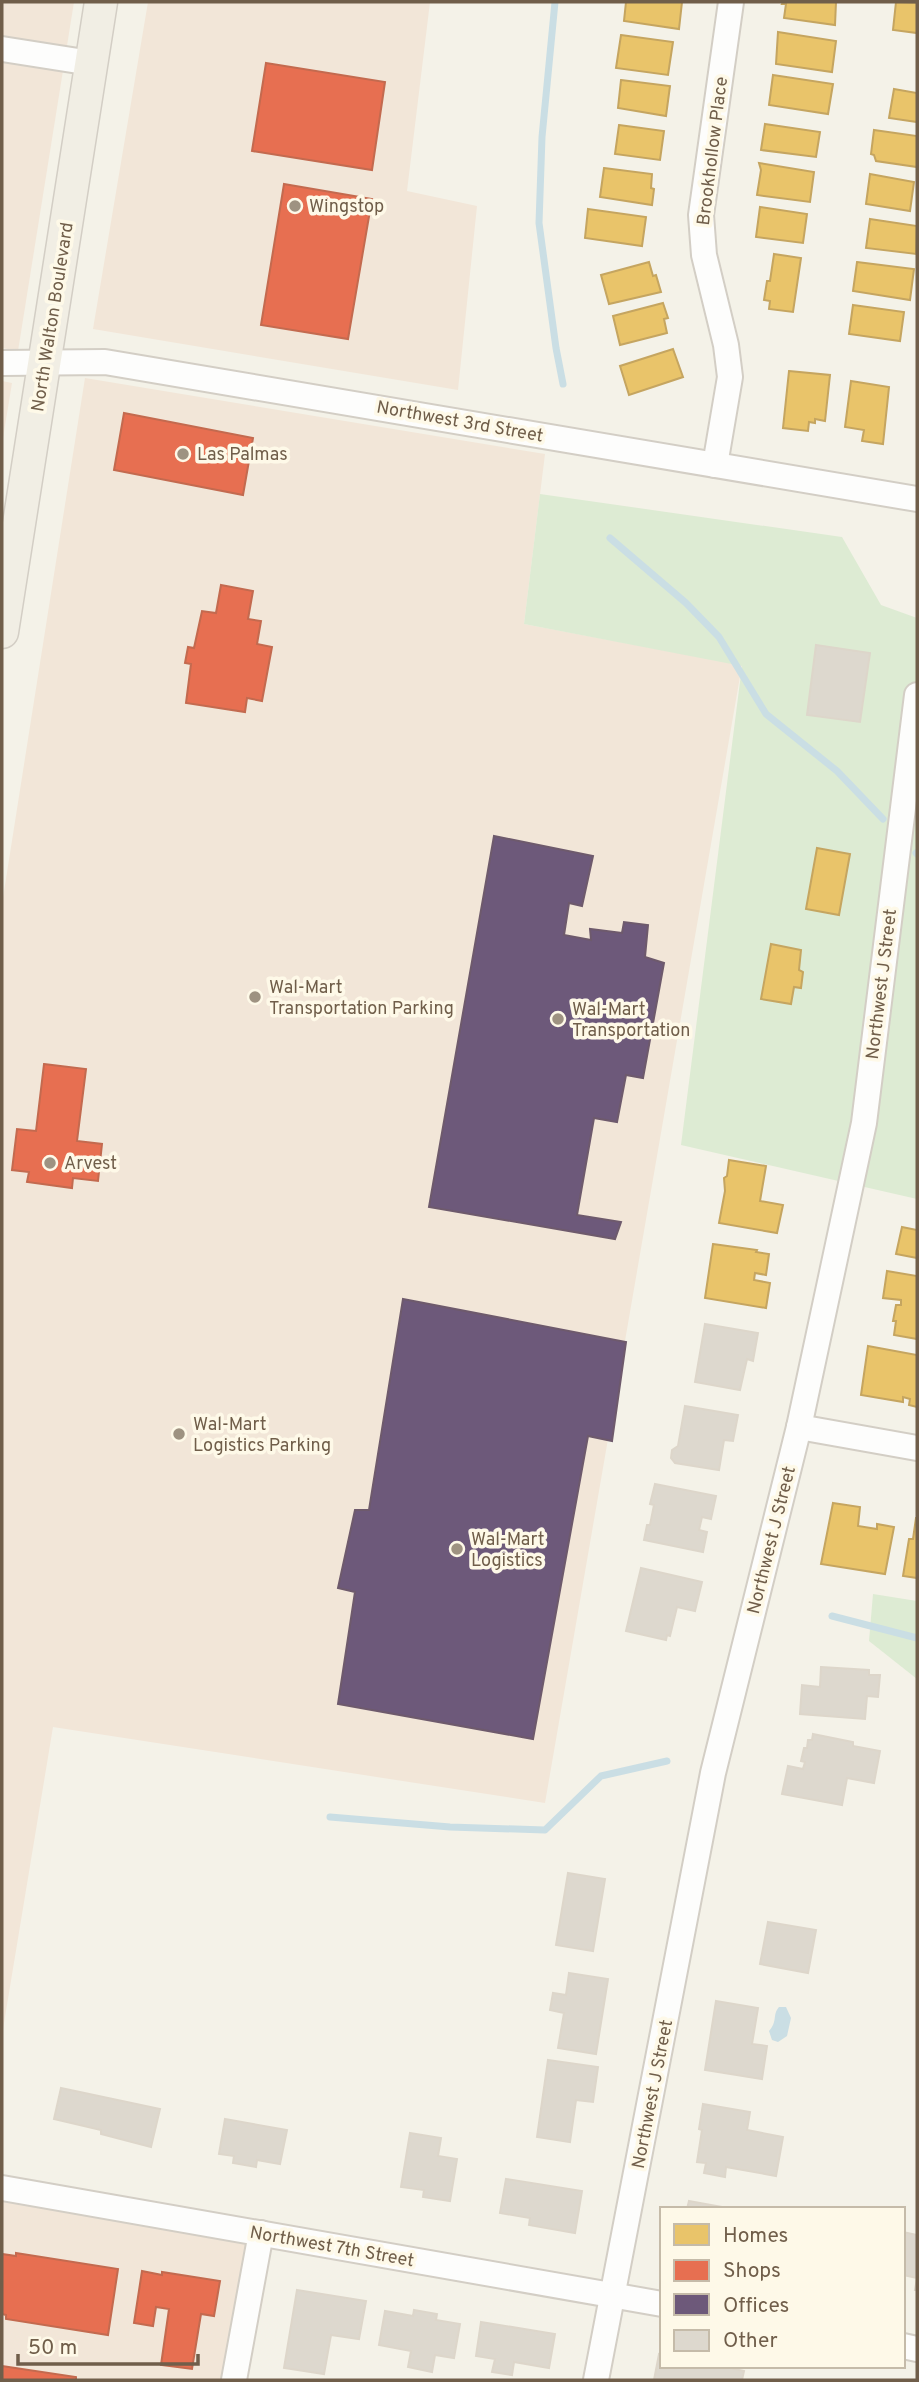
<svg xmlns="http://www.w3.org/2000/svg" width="919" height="2382" viewBox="0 0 919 2382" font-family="Overpass,sans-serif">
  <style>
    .commercial { fill: #f2e6d8 }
    .green { fill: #ddebd3 }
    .water { fill: #cadee4 }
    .homes { fill: #e9c46a; stroke: #c5a560; stroke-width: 2 }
    .shops { fill: #e76f51; stroke: #c36a4f; stroke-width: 2 }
    .offices { fill: #6d597a; stroke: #6e5a6c; stroke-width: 2 }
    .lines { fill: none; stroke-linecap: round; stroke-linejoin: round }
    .stream { stroke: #cadee4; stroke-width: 7 }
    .building { fill: #ddd8ce; stroke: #ddd6ca; stroke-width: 2 }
    .minor-casing { stroke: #d3cec5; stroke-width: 28 }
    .major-casing { stroke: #d3cec5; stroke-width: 35 }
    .minor { stroke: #fdfdfc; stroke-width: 24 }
    .major { stroke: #f1eee4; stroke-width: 32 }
    .poi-dot { fill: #9e9281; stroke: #fef9e8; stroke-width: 2.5 }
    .labels { text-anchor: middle; stroke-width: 7; stroke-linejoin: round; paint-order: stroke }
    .street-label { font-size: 18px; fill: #705e4a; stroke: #fef9e8 }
    .poi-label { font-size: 18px; fill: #705e4a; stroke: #fef9e8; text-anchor: start }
  </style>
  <rect width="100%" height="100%" fill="#f4f2e8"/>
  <!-- commercial -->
  <g class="commercial">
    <path d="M2 2H74L18 351 2 348Z"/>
    <path d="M148 2H430L407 191 477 206 458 390 93 329Z"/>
    <path d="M85 378 545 454 524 624 742 665 545 1803 53 1727 2 2035V904Z"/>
    <path d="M2 381 12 383 2 444Z"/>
    <path d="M2 2199 249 2242 225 2380H2Z"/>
  </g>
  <!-- green -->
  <g class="green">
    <path d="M540 494 842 537 881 605 917 618V1199L681 1145 742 666 524 624Z"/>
    <path d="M873 1594 917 1601V1679L869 1641Z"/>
  </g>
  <!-- water -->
  <path class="water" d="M779 2007H786L791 2018 787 2036 778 2042 772 2040 769 2031C778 2021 772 2015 779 2007Z"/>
  <!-- homes -->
  <g class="homes">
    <path d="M626 2H682L679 29 624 21Z"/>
    <path d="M783 2H836L835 25 784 18 786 4H782Z"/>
    <path d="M896 2 917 3V33L893 30Z"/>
    <path d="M778 32 836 41 832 72 776 64Z"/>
    <path d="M621 35 673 42 668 75 616 68Z"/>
    <path d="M773 75 833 84 828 114 769 105Z"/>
    <path d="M621 80 670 86 666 116 618 108Z"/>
    <path d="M894 89 917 93V122L889 118Z"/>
    <path d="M765 124 820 132 816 157 761 150Z"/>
    <path d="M619 125 664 131 660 160 615 154Z"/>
    <path d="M874 130 917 136V167L876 161 874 155 871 154Z"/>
    <path d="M759 163 814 172 810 202 757 195 761 170Z"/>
    <path d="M604 168 652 174 651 188 654 189 652 205 600 197Z"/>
    <path d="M870 174 914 182 910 211 866 204Z"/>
    <path d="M760 207 807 214 803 243 756 237Z"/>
    <path d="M588 209 646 217 642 246 585 238Z"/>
    <path d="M870 219 917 226 916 254 866 248Z"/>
    <path d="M774 254 801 258 793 312 769 309 770 301 764 300 767 281H770Z"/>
    <path d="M649 262 653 276 656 275 661 292 609 304 601 275Z"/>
    <path d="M857 262 914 269 910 300 853 291Z"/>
    <path d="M663 303 668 318 664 319 667 333 620 345 613 316Z"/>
    <path d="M853 305 904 312 900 341 849 334Z"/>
    <path d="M673 349 683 377 629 395 620 366Z"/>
    <path d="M789 371 830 375 825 421 815 419V423L809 422 808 431 783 428Z"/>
    <path d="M851 381 889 387 883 444 862 441 864 430 845 427Z"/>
    <path d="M817 848 850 854 839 915 806 909Z"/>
    <path d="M771 944 801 950 799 970 803 972 801 988 794 987 791 1004 761 999Z"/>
    <path d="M729 1160 766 1166 760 1201 783 1205 777 1233 719 1223 725 1191 724 1178 727 1176Z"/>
    <path d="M902 1227 917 1230V1258L896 1254Z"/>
    <path d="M713 1244 757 1250 756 1252 769 1254 766 1275 755 1273 754 1280 770 1283 766 1308 705 1298Z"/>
    <path d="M887 1271 917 1276V1339L894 1335 896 1321H893L896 1305H901V1300L883 1298Z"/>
    <path d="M868 1346 917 1355V1407L909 1405 910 1399 903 1397V1402L861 1395Z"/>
    <path d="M833 1503 860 1507 858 1526 877 1529V1524L894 1527 885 1574 821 1564Z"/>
    <path d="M916 1518H917V1578L903 1576 909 1539H913Z"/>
  </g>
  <!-- shops -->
  <g class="shops">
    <path d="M266 63 385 82 372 170 252 151Z"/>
    <path d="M284 184 372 199 348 339 261 325Z"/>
    <path d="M124 413 253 438 243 495 114 470Z"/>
    <path d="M221 585 253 591 248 619 261 621 257 644 272 647 262 701 247 698 245 712 186 703 191 664 185 663 188 647 194 648 202 611 216 613Z"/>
    <path d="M44 1064 86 1069 77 1141 102 1144 98 1181 73 1178 72 1188 27 1182 29 1172 12 1170 17 1129 36 1131Z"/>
    <path d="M16 2253 118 2269 108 2335 6 2319V2315L2 2314V2254L16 2256Z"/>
    <path d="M142 2271 162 2275V2272L220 2281 214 2316 201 2314 192 2369 161 2365 169 2309 156 2307 153 2326 134 2323Z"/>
    <path d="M2 2366 76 2377V2380H2Z"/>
  </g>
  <!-- offices -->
  <g class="offices">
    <path d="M494 836 593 856 582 906 569 903 564 935 591 940 590 929 622 933 624 922 648 925 645 957 664 963 643 1078 626 1075 617 1122 594 1118 577 1215 621 1222 615 1239 429 1207Z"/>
    <path d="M403 1299 626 1342 612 1441 588 1436 533 1739 338 1704 355 1592 338 1588 355 1510H369Z"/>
  </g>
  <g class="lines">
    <!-- stream -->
    <g class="stream">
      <path d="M555 2 542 137 539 223 556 348 563 384"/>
      <path d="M610 538 686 603 719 637 766 714 837 771 883 819"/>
      <path d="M916 853 917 854"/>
      <path d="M832 1616 917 1638"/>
      <path d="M330 1817 450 1827 545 1830 601 1776 667 1761"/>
    </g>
  </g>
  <!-- building -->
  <g class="building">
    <path d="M816 645 870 653 860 722 807 715Z"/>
    <path d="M705 1324 758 1333 753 1361 747 1359 740 1390 695 1382Z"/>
    <path d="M685 1406 738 1415 733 1441 724 1440 719 1470 675 1463 671 1458 672 1450 678 1446Z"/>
    <path d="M655 1484 716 1496 711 1519 702 1517 699 1530 707 1532 703 1552 644 1540 647 1525H650L654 1505 650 1504Z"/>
    <path d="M641 1568 702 1582 695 1611 677 1607 670 1636 667 1635 666 1640 626 1631Z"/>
    <path d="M821 1667 869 1670V1675H880L878 1697 867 1696 865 1719 800 1714 802 1685 820 1687Z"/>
    <path d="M813 1734 853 1742V1746L880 1751 874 1783 847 1778 842 1805 782 1794 788 1766 803 1769 805 1762 801 1761 804 1748H807L808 1740H812Z"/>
    <path d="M568 1873 605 1879 593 1951 556 1945Z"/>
    <path d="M768 1922 816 1930 808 1973 760 1964Z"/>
    <path d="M569 1973 608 1979 596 2054 558 2048 564 2013 550 2010 553 1993 566 1995Z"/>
    <path d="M716 2001 758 2008 752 2044 767 2046 762 2079 705 2070Z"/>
    <path d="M548 2060 598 2067 593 2102 576 2100 570 2142 537 2137Z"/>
    <path d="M61 2088 160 2109 151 2147 101 2134V2130L54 2119Z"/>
    <path d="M703 2104 750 2112 747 2130 783 2137 776 2176 726 2167 725 2177 704 2173 706 2163 697 2162 702 2130 699 2129Z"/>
    <path d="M225 2119 287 2130 280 2164 257 2160 256 2167 233 2163 234 2156 219 2154Z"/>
    <path d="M410 2133 441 2138 438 2156 457 2159 450 2201 423 2197 424 2190 401 2187Z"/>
    <path d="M506 2179 582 2191 575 2233 529 2225 530 2218 500 2213Z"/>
    <path d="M689 2201 733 2209H687Z"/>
    <path d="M903 2232 917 2235V2290H915L917 2278 903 2275Z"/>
    <path d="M297 2290 366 2301 359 2339 331 2335 324 2374 284 2368Z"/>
    <path d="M414 2310 437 2314 436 2320 460 2324 454 2358 435 2355 432 2372 408 2367 411 2351 379 2345 385 2311 413 2316Z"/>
    <path d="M481 2322 555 2334 549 2368 514 2362 512 2375 492 2372 495 2359 476 2356Z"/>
    <path d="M659 2354 662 2355V2366H721L744 2371 742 2380H654Z"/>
  </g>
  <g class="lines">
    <defs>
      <g id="minor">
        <path d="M2 49 91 63"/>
        <path d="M2 363 105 362 917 499"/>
        <path d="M715 465 730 377 726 345 704 255 701 215 731 2"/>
        <path d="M799 1427 917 1448"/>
        <path d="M2 2188 662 2304"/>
        <path d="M903 2346 917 2349"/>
        <path d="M234 2380 261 2233"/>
        <path d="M596 2380 713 1773 799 1427 864 1123 917 695"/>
      </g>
      <path id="major" d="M2 632 101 2"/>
    </defs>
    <!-- minor casing -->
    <use href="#minor" class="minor-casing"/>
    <!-- major casing -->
    <use href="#major" class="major-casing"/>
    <!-- minor -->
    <use href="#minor" class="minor"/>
    <!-- major -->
    <use href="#major" class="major"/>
  </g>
  <!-- markers -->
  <g class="poi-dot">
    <circle cx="295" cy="206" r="7"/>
    <circle cx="183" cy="454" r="7"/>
    <circle cx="255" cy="997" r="7"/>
    <circle cx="558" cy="1019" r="7"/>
    <circle cx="50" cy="1163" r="7"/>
    <circle cx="179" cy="1434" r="7"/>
    <circle cx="457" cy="1549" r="7"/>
  </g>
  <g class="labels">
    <!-- street labels -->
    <g class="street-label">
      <text transform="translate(712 151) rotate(-83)" y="6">Brookhollow Place</text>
      <text transform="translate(52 317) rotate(-81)" y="6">North Walton Boulevard</text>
      <text transform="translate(460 421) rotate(10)" y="6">Northwest 3rd Street</text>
      <text transform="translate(881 984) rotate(-83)" y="6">Northwest J Street</text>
      <text transform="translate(771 1540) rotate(-76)" y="6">Northwest J Street</text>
      <text transform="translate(652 2094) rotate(-79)" y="6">Northwest J Street</text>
      <text transform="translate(332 2246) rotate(10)" y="6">Northwest 7th Street</text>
    </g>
    <!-- poi labels -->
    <g class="poi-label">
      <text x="309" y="212">Wingstop</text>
      <text x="197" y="460">Las Palmas</text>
      <text x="269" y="993">Wal-Mart<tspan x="269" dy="21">Transportation Parking</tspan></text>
      <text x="572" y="1015">Wal-Mart<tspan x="572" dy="21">Transportation</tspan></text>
      <text x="64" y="1169">Arvest</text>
      <text x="193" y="1430">Wal-Mart<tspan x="193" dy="21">Logistics Parking</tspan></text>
      <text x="471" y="1545">Wal-Mart<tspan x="471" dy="21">Logistics</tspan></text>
    </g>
  </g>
  <!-- border -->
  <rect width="919" height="2382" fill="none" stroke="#705e4a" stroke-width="7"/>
  <!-- legend -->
  <rect x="660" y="2207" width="245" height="161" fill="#fef9e8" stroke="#c5bba9" stroke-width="2"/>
  <rect x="674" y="2224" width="35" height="21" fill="#e9c46a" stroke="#c5bba9" stroke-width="2"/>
  <text x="723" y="2242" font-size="21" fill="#705e4a">Homes</text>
  <rect x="674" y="2260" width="35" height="21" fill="#e76f51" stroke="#c5bba9" stroke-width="2"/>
  <text x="723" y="2277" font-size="21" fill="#705e4a">Shops</text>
  <rect x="674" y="2294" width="35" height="21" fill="#6d597a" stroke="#c5bba9" stroke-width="2"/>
  <text x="723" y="2312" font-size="21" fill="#705e4a">Offices</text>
  <rect x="674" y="2330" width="35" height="21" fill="#ddd8ce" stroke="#c5bba9" stroke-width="2"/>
  <text x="723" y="2347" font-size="21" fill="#705e4a">Other</text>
  <!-- scale -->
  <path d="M18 2354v10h180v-10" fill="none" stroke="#705e4a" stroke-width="3.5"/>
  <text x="28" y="2354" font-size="21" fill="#705e4a" stroke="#fef9e8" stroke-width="5" paint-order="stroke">50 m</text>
</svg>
